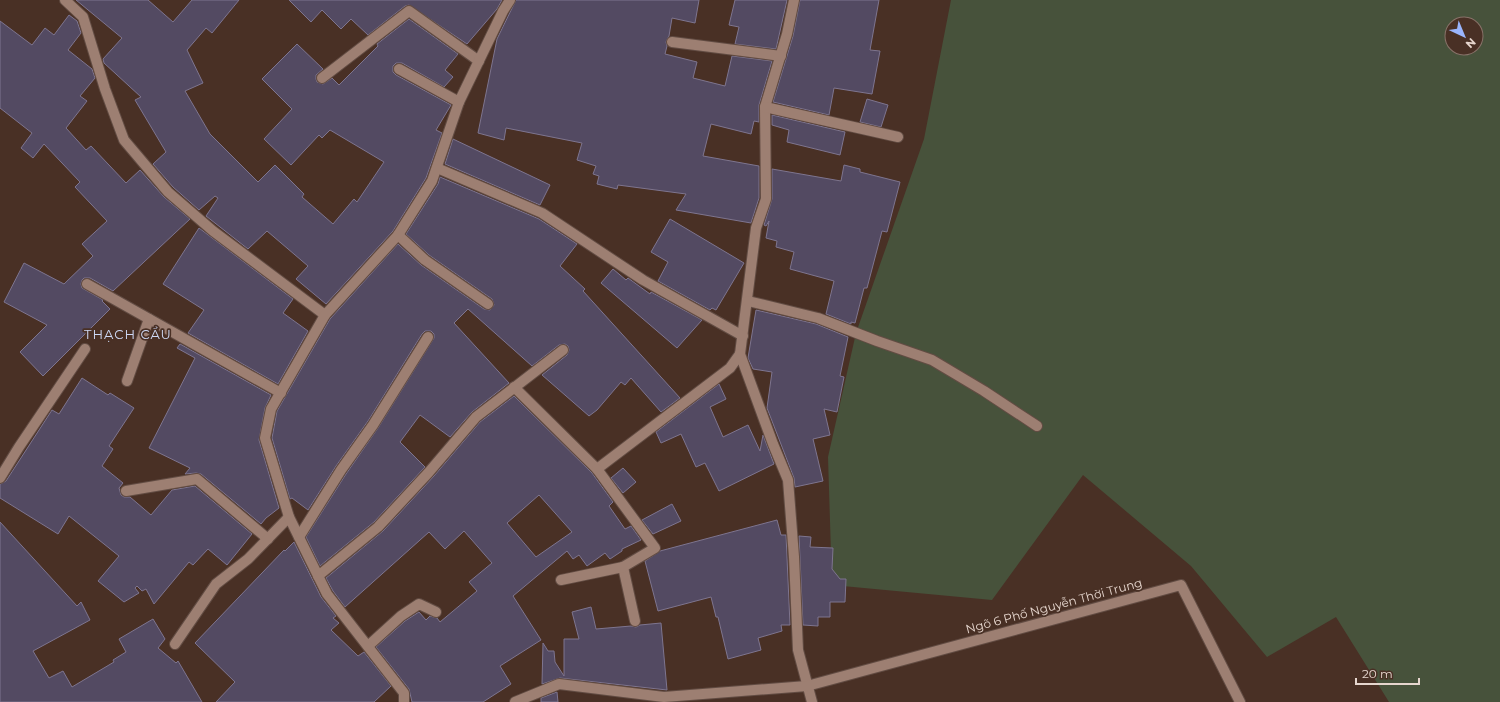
<svg xmlns="http://www.w3.org/2000/svg" width="1500" height="702" viewBox="0 0 1500 702" font-family="Montserrat,sans-serif">
  <style>
    .green { fill: #47523b; fill-rule: evenodd }
    .building { fill: #534a62; stroke: #7e758f; fill-rule: evenodd }
    .lines { fill: none; stroke-linecap: round; stroke-linejoin: round }
    .minor-casing { stroke: #624c43; stroke-width: 12 }
    .minor { stroke: #9d7f72; stroke-width: 10 }
    .labels { text-anchor: middle; stroke-width: 3.5; stroke-linejoin: round; paint-order: stroke }
    .street-label { font-size: 12px; fill: #e6d6ce; stroke: #493025 }
    .neighbourhood-label { font-size: 13px; letter-spacing: 1px; fill: #ced9f5; stroke: #493025 }
  </style>
  <rect width="100%" height="100%" fill="#493025"/>
  <!-- green -->
  <path class="green" d="M951 0H1500V702H1389L1336 617 1267 657 1191 566 1083 475 992 600 832 585 828 457 856 333 924 139ZM1452 24H1476V48H1452Z"/>
  <!-- building -->
  <g class="building">
    <path d="M76 0H148L173 22 192 0H239L212 33 206 28 187 50 203 83 185 91 210 134 258 182 275 165 304 194 302 197 333 224 354 199 357 202 384 162 330 130 322 138 319 135 291 165 264 139 292 109 262 79 297 44 323 69 316 75V79L317 82 323 84 332 78 339 85 378 46 377 44 409 19 458 54 445 70 453 77 444 87 402 63H396L393 66V72L396 75 451 105 436 130 442 133 426 178 393 231 326 304 296 279 308 266 267 231 248 249 206 216 218 198 215 196 199 210 173 187 153 164 166 152 135 100 141 97 104 63 103 59 122 38Z"/>
    <path d="M289 0H502L497 9 467 44 409 5 405 6 368 35 351 19 341 29 322 10 311 22Z"/>
    <path d="M516 0H699L695 23 672 18 669 36 666 42 667 46 665 54 697 62 693 78 725 86 732 56 772 61 759 105V122L754 121 751 134 711 124 703 156 759 166V198L751 223 676 210 686 194 618 185 617 189 597 184 599 176 593 174 596 166 577 160 582 143 506 128 504 140 478 133 497 39Z"/>
    <path d="M735 0H787L776 49 735 44 739 27 729 25Z"/>
    <path d="M800 0H879L870 50 880 51 872 94 834 88 829 115 773 102 793 36Z"/>
    <path d="M69 15 77 21 81 33 68 50 92 69 95 78 80 96 87 101 66 128 86 150 91 146 126 183 140 170 164 197 190 219 113 291 90 278H84L82 280 81 284 82 288 103 300 102 301 110 309 43 376 20 352 47 325 4 302 24 263 64 284 93 256 82 244 107 221 75 187 80 182 44 144 33 158 21 148 32 133 0 108V21L32 45 45 28 54 35Z"/>
    <path d="M867 99 888 105 881 127 860 122Z"/>
    <path d="M772 115 845 132 840 155 787 142 789 130 772 125Z"/>
    <path d="M453 139 550 185 540 205 445 164Z"/>
    <path d="M844 165 860 169V172L900 182 887 232 882 231 867 288H864L855 323 851 322V324L826 314 834 281 790 269 794 252 776 247 777 241 766 238 769 221 766 226 764 225 772 199V169L841 181Z"/>
    <path d="M440 177 539 219 577 244 560 266 585 289 583 291 680 398 661 412 631 378 625 385 621 382 597 410 589 416 542 375 567 355 569 350 568 346 565 344 559 345 532 366 468 309 454 323 509 383 472 412 450 437 420 415 400 442 425 467 374 522 320 566 306 537 346 474 378 428 434 338V334L431 331H425L422 334 368 421 336 466 308 510 292 498 290 499 272 438 277 411 330 319 398 244 421 265 484 309 490 310 494 305 492 299 429 255 406 234 438 184Z"/>
    <path d="M670 219 744 263 716 310 712 308 710 310 658 281 668 262 651 252Z"/>
    <path d="M199 228 293 299 283 313 308 331 278 384 188 333 204 310 163 284Z"/>
    <path d="M613 269 626 280 628 278 650 294 651 292 702 320 677 348 601 283Z"/>
    <path d="M756 310 816 324 848 337 840 376 844 377 837 412 824 409 830 435 813 439 823 481 795 487 794 478 767 408 772 372 753 369 748 358Z"/>
    <path d="M180 344 271 395 265 408 259 440 279 508 266 518 261 524 201 474 196 473 185 474 190 468 149 448 195 358 177 348Z"/>
    <path d="M82 378 108 395 110 393 134 408 109 446 113 449 102 466 123 483 119 488 121 495 124 497H130L151 515 172 490 195 486 252 534 227 565 208 549 193 565 189 562 154 604 146 589 142 591 137 586 135 588 139 593 124 602 98 581 119 556 69 516 58 534 0 498V484L6 481 52 410 59 414Z"/>
    <path d="M719 384 726 399 710 407 723 437 748 425 760 451 763 435 774 464 719 491 705 463 696 467 681 434 661 443 656 432Z"/>
    <path d="M514 396 592 473 613 502 609 506 625 529 631 526 641 540 622 549V551L610 559 605 553 587 566 579 555 573 559 567 551 513 596 541 640 500 666 511 684 483 702H412L409 689 376 647 405 621 419 612 426 620 430 616 437 618 440 622 477 591 469 582 492 563 464 531 445 549 429 532 345 607 333 591 326 578 383 531 434 476 480 422ZM539 495 572 532 536 557 507 523Z"/>
    <path d="M623 468 636 482 623 493 611 478Z"/>
    <path d="M672 504 681 521 653 534 642 520Z"/>
    <path d="M777 520 781 535H786L790 625H781L782 631 758 638 761 650 728 659 718 617H716L711 597 658 611 645 561 660 551Z"/>
    <path d="M0 522 77 606 81 602 90 620 33 651 49 678 63 671 72 687 114 662 113 660 126 652 119 639 153 619 165 639 158 648 176 663 178 661 202 702H0Z"/>
    <path d="M799 536 811 537 810 547 833 548 832 569 840 579H846L845 602H830V617H818V626L803 625Z"/>
    <path d="M294 542 321 597 336 616 333 618 339 623 331 630 358 656 364 652 391 686 374 702H216L235 682 195 643 284 550 285 551Z"/>
    <path d="M591 607 596 629 631 626 636 627 640 625 661 623 667 690 560 678 542 684 543 643 548 651H554L555 662 564 676V639H579L572 612Z"/>
    <path d="M557 692 558 702H541V698Z"/>
  </g>
  <g class="lines">
    <defs>
      <g id="minor">
        <path d="M65 0 83 17 105 89 124 140 168 192 213 231 325 315"/>
        <path d="M794 0 787 34 765 107 766 199 756 228 740 354 773 444 788 480 794 557 798 650 812 702"/>
        <path d="M672 42 781 56"/>
        <path d="M399 69 459 102"/>
        <path d="M322 78 409 11 479 61"/>
        <path d="M765 107 898 137"/>
        <path d="M437 168 542 213 643 280 743 336"/>
        <path d="M398 235 425 260 488 304"/>
        <path d="M87 284 281 393"/>
        <path d="M748 301 818 318 877 341 932 360 984 391 1037 426"/>
        <path d="M127 381 149 319"/>
        <path d="M514 387 597 469 730 368 740 354"/>
        <path d="M0 478 19 447 85 349"/>
        <path d="M126 491 197 479 268 539"/>
        <path d="M299 537 341 470 373 425 428 337"/>
        <path d="M623 567 635 621"/>
        <path d="M318 576 378 527 429 472 476 417 563 350"/>
        <path d="M561 580 623 567 655 548 597 469"/>
        <path d="M175 644 216 584 248 559 289 517"/>
        <path d="M368 646 401 616 419 604 436 612"/>
        <path d="M404 702V693L327 594 289 517 265 438 271 409 325 315 398 235 432 181 459 102 503 11 510 0"/>
        <path d="M515 702 559 684 664 697 807 686 1181 585 1240 702"/>
      </g>
    </defs>
    <!-- minor casing -->
    <use href="#minor" class="minor-casing"/>
    <!-- minor -->
    <use href="#minor" class="minor"/>
  </g>
  <g class="labels">
    <!-- street labels -->
    <g class="street-label">
      <text transform="translate(1054 606) rotate(-15)" y="4">Ngõ 6 Phố Nguyễn Thời Trung</text>
    </g>
    <!-- neighbourhood labels -->
    <g class="neighbourhood-label">
      <text x="128" y="339">THẠCH CẦU</text>
    </g>
  </g>
  <!-- north arrow -->
  <g transform="translate(1464 36) rotate(136)"><circle r="19" fill="#493025" stroke="#887269"/>
  <path d="M0-3L7 15L0 10L-7 15Z" fill="#9ab5fd"/>
  <text y="-6" font-size="11" font-weight="bold" text-anchor="middle" fill="#e6d6ce">N</text>
  </g>
  <!-- scale -->
  <path d="M1356 678v6h63v-6" fill="none" stroke="#e6d6ce" stroke-width="2"/>
  <text x="1362" y="678" font-size="12" fill="#e6d6ce" stroke="#493025" stroke-width="3" paint-order="stroke">20 m</text>
</svg>
